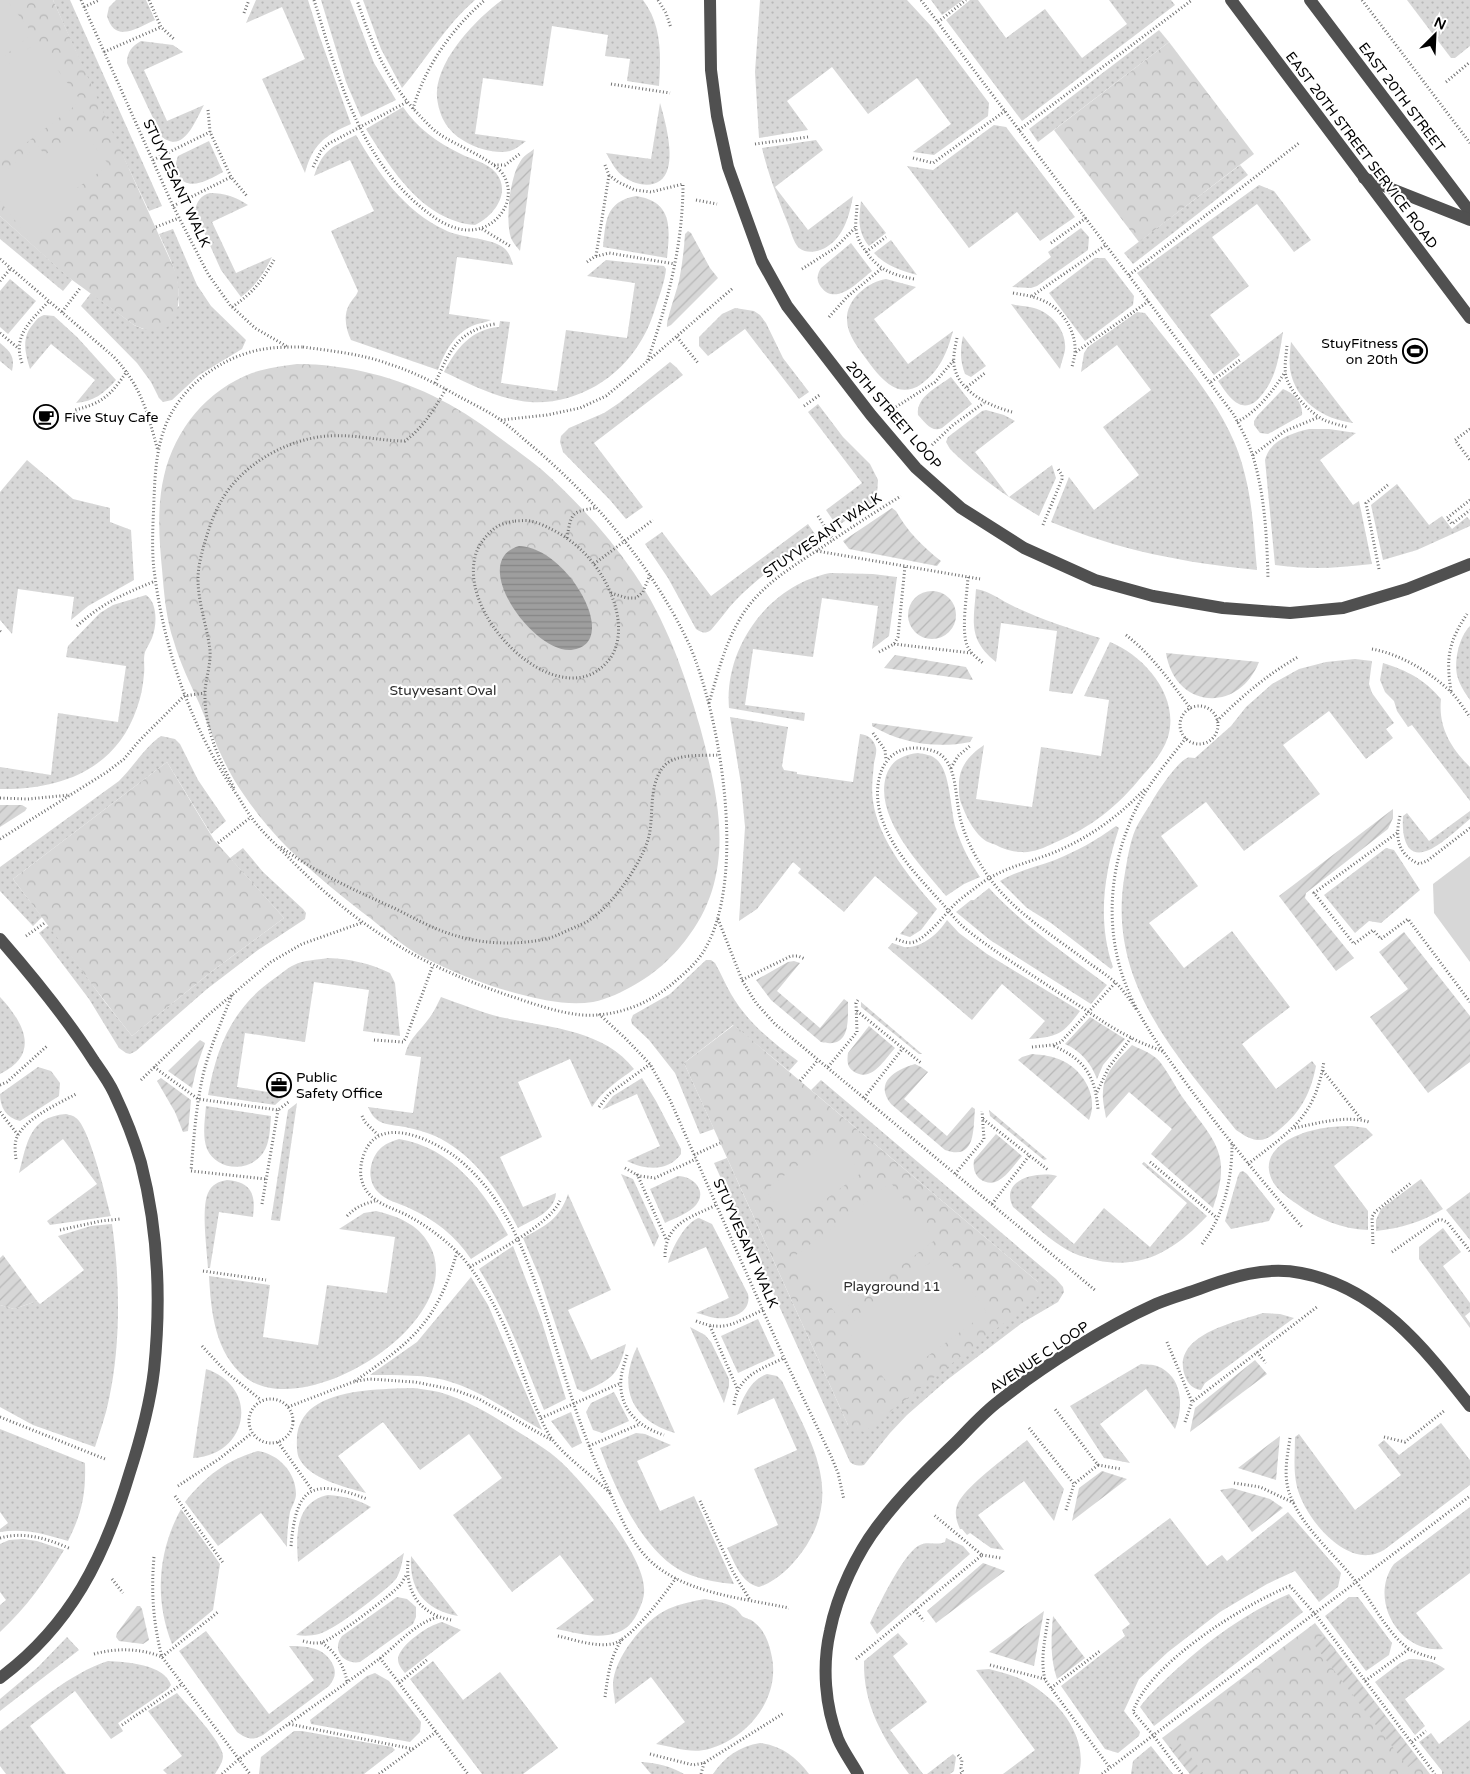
<svg xmlns="http://www.w3.org/2000/svg" width="1470" height="1774" viewBox="0 0 1470 1774" font-family="'Varela Round',sans-serif">
  <style>
    .grass { fill: url(#grass-dots) }
    .forest { fill: url(#forest-crowns) }
    .garden { fill: url(#garden-furrows) }
    .pitch { fill: #d7d7d7 }
    .water { fill: url(#water-rules) }
    .lines { fill: none; stroke-linecap: round; stroke-linejoin: round }
    .path { stroke: #727272; stroke-width: 3; stroke-dasharray: 1 2.5; stroke-linecap: butt }
    .minor { stroke: #505050; stroke-width: 12 }
    .labels { text-anchor: middle; stroke-width: 4.5; stroke-linejoin: round; paint-order: stroke }
    .street-label { font-size: 14px; fill: #000; stroke: #fff }
    .poi-label { font-size: 14px; fill: #000; stroke: #fff; text-anchor: start }
    .park-label { font-size: 14px; fill: #2e2e2e; stroke: #fff }
  </style>
  <defs>
    <pattern id="grass-dots" width="8" height="8" patternUnits="userSpaceOnUse" patternTransform="scale(1.25)"><rect width="8" height="8" fill="#d7d7d7"/><path d="M2 2h.1M6 6h.1" fill="none" stroke="#b7b7b7" stroke-width="1.8" stroke-linecap="round"/></pattern>
    <pattern id="forest-crowns" width="20" height="18" patternUnits="userSpaceOnUse" patternTransform="scale(1.25)"><rect width="20" height="18" fill="#d7d7d7"/><path d="M2 6a3 3 0 1 1 6 0M12 15a3 3 0 1 1 6 0" fill="none" stroke="#b7b7b7"/></pattern>
    <pattern id="garden-furrows" width="10" height="10" patternUnits="userSpaceOnUse" patternTransform="scale(1.25)"><rect width="10" height="10" fill="#d7d7d7"/><path d="M-1 1l2-2M0 10L10 0M9 11l2-2" fill="none" stroke="#b7b7b7"/></pattern>
    <pattern id="water-rules" width="6" height="5" patternUnits="userSpaceOnUse" patternTransform="scale(1.25)"><rect width="6" height="5" fill="#9e9e9e"/><path d="M0 2.5h6" fill="none" stroke="#868686"/></pattern>
  </defs>
  <rect width="100%" height="100%" fill="#fff"/>
  <!-- grass -->
  <g class="grass">
    <path d="M53 0H70L162 206 149 211 109 127Z"/>
    <path d="M116 0H146L155 20C137 28 115 44 107 16L109 7Z"/>
    <path d="M256 0H308L318 32 351 124C324 136 313 144 305 173L262 79 305 59 282 7 246 23Z"/>
    <path d="M321 0H350L374 63 396 100 361 117 346 82Z"/>
    <path d="M363 0H475C446 25 427 58 402 88L381 49Z"/>
    <path d="M502 0H643C662 25 661 56 659 86L627 81 630 59 605 56 608 35 552 26 543 86 483 78 475 134 526 141C521 145 516 149 510 151 488 156 454 141 444 121 440 114 436 100 437 91 439 58 476 19 502 0Z"/>
    <path d="M760 0H907L931 26 989 103 988 116 934 155 913 152 951 124 917 78 868 114 832 67 787 101 808 130 759 138 755 72Z"/>
    <path d="M931 0H963L942 15Z"/>
    <path d="M970 0H978L1006 38 1045 9 1082 58 1127 24 1109 0H1171L1175 5 1022 121 946 20Z"/>
    <path d="M1407 0H1470V46L1455 58H1451Z"/>
    <path d="M1159 30 1169 42 1038 142 1029 129Z"/>
    <path d="M141 41 173 45 183 52 144 70 167 121 204 105C195 121 184 154 162 137L127 63C127 52 132 46 141 41Z"/>
    <path d="M660 103C665 120 673 150 668 168 663 189 640 188 624 177 616 172 611 161 606 153L651 159Z"/>
    <path d="M403 107C417 128 437 142 459 153 472 160 487 162 496 173 512 193 493 217 475 225 423 221 391 169 366 129Z"/>
    <path d="M994 125 1006 127 1075 217 1040 241 1017 212 969 248 907 166 933 170Z"/>
    <path d="M356 135C378 173 404 211 445 230 460 238 492 238 504 248 509 252 511 258 513 265L457 257 449 314 491 320C485 323 478 323 472 326 453 335 445 352 438 370L351 340C346 329 343 316 349 305 352 299 356 297 358 291L331 231 374 211 350 160 314 176C324 148 331 148 356 135Z"/>
    <path d="M816 140 823 150 775 187 808 230 853 196C849 217 844 237 825 248 817 252 807 254 799 248 793 242 791 231 788 224 778 199 768 174 762 148Z"/>
    <path d="M209 141 223 172C210 179 188 193 178 175 174 170 176 162 178 156Z"/>
    <path d="M1240 165 1248 175 1133 264 1124 253Z"/>
    <path d="M1259 185 1274 191 1311 240 1294 252 1257 204 1212 237 1249 286 1210 315 1240 355 1214 375 1137 273Z"/>
    <path d="M210 193C225 193 236 197 248 205L212 222 236 273 272 257C264 273 255 287 241 297L221 270 195 212C196 202 201 195 210 193Z"/>
    <path d="M636 196C673 202 670 227 667 258L603 247C606 221 605 202 636 196Z"/>
    <path d="M861 201 886 233 869 246C857 231 859 218 861 201Z"/>
    <path d="M0 216 72 280 63 291 0 239Z"/>
    <path d="M1081 228 1089 237 1088 250 1037 286 1031 288 1012 287 1051 257 1048 252Z"/>
    <path d="M173 229 197 285 211 306 246 340 242 349 199 375 172 400 163 402 159 398 151 382 137 363 81 306 91 293 134 325 143 329 179 306C180 276 171 261 159 234Z"/>
    <path d="M891 240 917 275C900 270 886 266 874 253Z"/>
    <path d="M851 243 872 271C859 281 836 307 821 287 816 281 817 274 821 268Z"/>
    <path d="M1095 258H1105L1134 296 1133 305 1085 341 1049 293Z"/>
    <path d="M606 260 664 266 666 269C665 281 660 294 656 306 652 319 647 332 639 344 617 380 574 405 530 402 500 400 472 385 444 372 456 349 471 329 499 327L500 321 510 322 501 383 557 391 566 330 627 338 635 283 587 276Z"/>
    <path d="M10 279 36 301 8 334 0 327V291Z"/>
    <path d="M886 279 916 287 874 319 908 364 953 331C947 353 940 371 920 385 914 389 906 391 898 389 885 384 875 371 867 360 859 349 847 335 847 320 846 299 868 282 886 279Z"/>
    <path d="M1011 304C1018 306 1027 306 1034 308 1052 313 1067 331 1065 350 1064 356 1061 363 1060 369Z"/>
    <path d="M735 308 754 311 760 315 766 323 783 358 809 392 799 399 745 329 708 356 699 346V337L722 314Z"/>
    <path d="M1137 312 1145 313C1182 361 1232 414 1245 475 1253 506 1254 538 1257 570 1185 563 1118 550 1051 522L1069 477 1094 510 1139 475 1103 427 1151 390 1117 345 1081 372 1084 353 1088 347Z"/>
    <path d="M44 315 54 316 77 337 116 380C104 393 95 401 76 403L95 380 51 344 30 369C25 352 21 337 34 323 37 319 39 317 44 315Z"/>
    <path d="M1283 332C1279 356 1277 378 1260 397 1255 403 1247 408 1239 404 1230 400 1224 389 1218 381Z"/>
    <path d="M963 336 986 366 971 377 965 374C960 361 960 350 963 336Z"/>
    <path d="M1291 342 1353 423C1323 419 1295 401 1290 369 1289 360 1290 351 1291 342Z"/>
    <path d="M0 343C11 352 15 357 12 371L0 361Z"/>
    <path d="M670 362 676 367 683 375 594 443 643 507 626 519 610 500 563 452 560 442 561 436 569 428 604 413 619 403Z"/>
    <path d="M951 377 972 404 942 428C931 433 925 422 918 415 916 396 938 387 951 377Z"/>
    <path d="M1283 389C1294 393 1303 403 1302 415L1268 434 1260 433 1254 425V421L1258 415Z"/>
    <path d="M818 404 843 437 870 464 878 480 877 494 871 505 837 526 826 510 862 483 808 412Z"/>
    <path d="M986 410 1004 415 1015 421 975 452 1009 497 1052 465 1056 478 1039 516C1007 497 977 476 950 449L946 442 948 437 982 411Z"/>
    <path d="M1309 429H1329L1356 433 1320 460 1353 505 1359 501 1372 564C1338 568 1310 570 1275 565L1265 460C1270 440 1292 433 1309 429Z"/>
    <path d="M27 460 73 499 110 508V522L131 530 134 580 88 606 71 620 74 597 18 589 12 634 0 620V492Z"/>
    <path d="M1397 484 1429 525 1442 516 1452 529 1467 517 1470 520V526L1417 550 1383 560 1371 505Z"/>
    <path d="M808 524 817 537C789 556 760 575 736 600 727 609 720 620 711 630 705 634 702 633 696 629L668 578 645 544 662 532 711 596Z"/>
    <path d="M830 573 873 574 897 577 889 636 872 649 878 606 822 598 813 657 753 649 745 705 805 713 804 721 729 708C724 647 769 585 830 573Z"/>
    <path d="M976 589C992 592 1000 600 1015 607 1043 620 1071 629 1100 638L1072 694 1049 691 1057 631 1001 623 996 662C967 639 974 621 976 589Z"/>
    <path d="M146 595C158 603 157 626 152 638 150 643 147 647 145 652 143 659 145 667 144 674 143 686 141 697 137 708 116 770 60 790 0 789V767L51 775 58 713 118 722 126 666 66 657 68 646 100 613 113 605Z"/>
    <path d="M1470 626V700C1465 693 1459 684 1457 675 1454 660 1459 637 1470 626Z"/>
    <path d="M1110 642C1145 656 1180 697 1168 737 1163 752 1153 764 1143 775 1117 807 1092 827 1054 843 1044 848 1032 853 1021 852 1013 852 1003 849 996 845 991 843 986 842 982 838 972 829 966 816 961 803 959 798 959 793 959 788 958 768 968 756 984 745L976 799 1032 807 1041 747 1101 756 1109 700 1084 696Z"/>
    <path d="M1355 659 1372 661 1369 684 1372 693 1394 723 1386 729 1393 738 1366 759 1329 711 1283 745 1320 794 1244 851 1206 802 1161 836 1198 886 1149 923 1184 968 1232 931 1290 1007 1242 1044 1276 1089 1312 1061 1316 1066C1311 1092 1301 1112 1280 1129 1274 1134 1266 1141 1257 1140 1249 1139 1242 1134 1236 1130 1176 1055 1108 983 1124 879 1127 862 1129 844 1136 828 1140 820 1145 812 1150 805 1155 795 1177 762 1187 758 1189 757 1192 758 1195 758L1231 726 1246 707 1272 684 1299 669 1326 662Z"/>
    <path d="M1383 663C1408 671 1424 679 1441 699 1438 727 1451 748 1470 767V801L1412 725 1408 727 1397 711 1394 701 1385 692 1380 680Z"/>
    <path d="M730 717 788 727 782 766 784 770 797 772V774L853 782 860 734C868 735 874 739 876 748 877 752 875 758 874 763 873 776 871 788 873 801 878 840 912 881 937 909L921 930 910 937 900 934 918 913 875 876 844 912 798 873 801 869 793 862 757 909 739 921 745 827 741 784Z"/>
    <path d="M161 736 175 739 180 744 198 780 226 821 211 834 167 762 13 879 42 917 33 926 0 891V867L119 781C132 768 147 745 161 736Z"/>
    <path d="M918 753C924 754 932 755 936 759 951 771 950 810 956 829 962 847 970 862 980 877L964 884 946 896C921 866 874 818 886 776 891 760 903 755 918 753Z"/>
    <path d="M1470 811V819C1459 828 1441 845 1429 850 1404 861 1402 832 1403 816L1407 813 1429 841Z"/>
    <path d="M1116 826 1119 828C1104 873 1097 921 1113 967L1111 969 1051 923 1027 908 1000 881C1017 871 1036 867 1055 860 1077 851 1097 840 1116 826Z"/>
    <path d="M243 848 263 872 303 909 306 913 305 919 258 950 207 989 136 1051 130 1054 126 1053 119 1048 89 999 39 933 49 925 105 1002 132 1036 211 972 284 918 230 858Z"/>
    <path d="M1386 848 1394 850 1420 890 1381 923 1369 921 1355 933 1324 895Z"/>
    <path d="M989 888C1024 926 1066 954 1107 985L1091 1004 990 940 956 912 971 900H974Z"/>
    <path d="M947 920 959 933 987 954 1080 1011C1063 1034 1058 1037 1029 1039L1045 1021 1002 984 972 1020 888 948 892 943C896 944 900 946 904 947 921 949 938 934 947 920Z"/>
    <path d="M328 958C350 959 369 963 390 973L395 983 400 1036 363 1031 369 990 314 982 305 1042 245 1033 237 1087 286 1095 275 1105 208 1095C217 1046 232 1008 275 978 281 974 287 968 294 965 304 960 316 960 328 958Z"/>
    <path d="M706 960H711L715 963C721 973 725 984 731 994 747 1022 773 1043 798 1061L789 1071 733 1025 684 1063 714 1129 700 1134 675 1073 649 1040 632 1024 631 1020 633 1015 670 994Z"/>
    <path d="M0 997C24 1023 41 1054 0 1074Z"/>
    <path d="M441 997C461 1004 480 1012 500 1017 545 1027 604 1029 634 1069 618 1081 603 1090 592 1107L570 1059 518 1082 542 1137 500 1157 523 1207 556 1193C555 1212 532 1220 518 1228 499 1192 474 1154 435 1136 426 1132 415 1129 405 1127 388 1124 376 1126 368 1107L413 1113 421 1057 405 1055C408 1040 418 1033 427 1021 433 1014 437 1005 441 997Z"/>
    <path d="M38 1067 51 1071 60 1083 59 1096 20 1121C6 1118 0 1107 0 1094Z"/>
    <path d="M642 1078 656 1101 681 1149V1154C668 1172 645 1170 627 1161L660 1146 637 1094 602 1110 613 1096Z"/>
    <path d="M821 1080 1056 1279 1063 1287 1064 1292 1058 1302 1022 1323 947 1380 907 1415 890 1433 864 1465C858 1466 855 1466 850 1462L714 1163 727 1158 848 1425 1038 1282 811 1090Z"/>
    <path d="M297 1103 280 1221 271 1220 288 1110Z"/>
    <path d="M206 1106 271 1116C270 1128 270 1143 263 1153 249 1173 217 1171 207 1149 202 1136 205 1119 206 1106Z"/>
    <path d="M66 1114C69 1115 73 1115 76 1118 90 1128 106 1198 111 1216L50 1225 47 1221 97 1184 63 1139 19 1173C27 1143 29 1117 66 1114Z"/>
    <path d="M1352 1126 1366 1128 1373 1135 1334 1166 1368 1211V1230C1342 1229 1317 1219 1297 1204 1288 1198 1277 1190 1272 1180 1259 1153 1288 1137 1310 1131 1324 1127 1338 1126 1352 1126Z"/>
    <path d="M399 1139C451 1147 485 1192 508 1235L471 1259C456 1236 434 1219 409 1208 399 1203 386 1201 378 1192 366 1180 369 1158 382 1147 387 1143 393 1141 399 1139Z"/>
    <path d="M1144 1162 1207 1216C1177 1248 1146 1269 1100 1261 1086 1258 1072 1254 1061 1246 1044 1235 1029 1220 1013 1207 999 1179 1038 1171 1057 1176L1031 1207 1074 1244 1104 1208 1150 1247 1187 1203 1142 1164Z"/>
    <path d="M1243 1171 1247 1174 1275 1209 1269 1221 1231 1229 1225 1221 1238 1176 1240 1172Z"/>
    <path d="M621 1174 633 1179 659 1236 654 1247Z"/>
    <path d="M678 1176C693 1176 708 1191 696 1205 691 1212 673 1219 665 1223L650 1189Z"/>
    <path d="M1421 1179 1443 1209C1422 1222 1401 1228 1376 1231V1220L1381 1209Z"/>
    <path d="M227 1180C252 1182 256 1195 253 1217L219 1212 210 1268H208C207 1250 201 1208 208 1193 212 1184 218 1182 227 1180Z"/>
    <path d="M1470 1192V1240L1446 1210Z"/>
    <path d="M568 1194 611 1290 568 1310 591 1360 626 1344C618 1376 613 1378 584 1392L577 1389 540 1278 523 1238C545 1226 560 1219 568 1194Z"/>
    <path d="M376 1211C397 1216 418 1224 429 1244 472 1319 305 1425 245 1377 215 1353 211 1312 209 1276L270 1285 263 1337 318 1345 327 1285 387 1293 395 1237 339 1229 364 1213Z"/>
    <path d="M699 1218 712 1224 748 1294C752 1313 730 1320 715 1318 709 1317 702 1314 696 1313L729 1298 706 1247 668 1263C671 1250 685 1222 699 1218Z"/>
    <path d="M112 1224C120 1279 121 1344 109 1399 106 1415 100 1431 95 1447L33 1425 0 1407V1305L14 1309 37 1301 40 1304 84 1270 58 1236 91 1226Z"/>
    <path d="M1443 1228 1461 1252 1443 1266 1470 1303V1312L1465 1316 1470 1323V1328L1419 1259V1247Z"/>
    <path d="M513 1246 540 1316 566 1399 544 1410C524 1362 507 1313 479 1269Z"/>
    <path d="M471 1277 488 1305 542 1430C513 1414 484 1393 454 1383 426 1373 398 1376 370 1375L417 1342Z"/>
    <path d="M1263 1313 1280 1314 1294 1318 1205 1383 1201 1390C1193 1389 1188 1384 1185 1376 1170 1335 1236 1322 1263 1313Z"/>
    <path d="M758 1319 775 1356 738 1373 721 1336Z"/>
    <path d="M690 1327 705 1335 711 1342 729 1379V1386L724 1403Z"/>
    <path d="M637 1347 675 1433C632 1421 617 1388 637 1347Z"/>
    <path d="M1141 1364C1146 1365 1152 1364 1157 1366 1183 1376 1184 1407 1175 1429L1146 1389 1100 1424 1130 1463 1104 1458 1070 1406Z"/>
    <path d="M206 1369C260 1387 249 1455 193 1458Z"/>
    <path d="M767 1374 777 1376 782 1381C809 1439 846 1491 802 1552 791 1567 777 1581 759 1587 741 1583 735 1563 727 1548L778 1525 754 1469 797 1450 774 1398 737 1415C742 1399 750 1380 767 1374Z"/>
    <path d="M413 1388C421 1389 430 1390 439 1392 468 1400 495 1417 520 1433 533 1441 548 1450 560 1461 585 1484 643 1554 644 1588 645 1597 641 1606 637 1614 631 1626 622 1633 608 1635 591 1638 573 1632 556 1629L594 1600 560 1555 512 1592 453 1515 502 1478 469 1434 420 1470 383 1422 338 1456 366 1493C345 1487 309 1479 299 1458 296 1452 297 1441 297 1435 299 1421 306 1411 318 1404 344 1389 384 1389 413 1388Z"/>
    <path d="M614 1392 629 1421 602 1433 593 1430 586 1412 591 1403Z"/>
    <path d="M571 1412 582 1443 572 1448 551 1421Z"/>
    <path d="M1441 1423 1470 1460V1485L1384 1550C1380 1552 1374 1555 1369 1555 1338 1558 1304 1515 1297 1487 1293 1470 1295 1454 1295 1437L1299 1434 1355 1510 1401 1475 1378 1445 1384 1440 1399 1455Z"/>
    <path d="M0 1429 85 1463C86 1494 82 1513 68 1541 45 1534 24 1528 0 1532V1529L8 1523 0 1512Z"/>
    <path d="M636 1433 645 1434 671 1445 637 1461 660 1511 694 1496 734 1584C714 1582 695 1579 678 1569 640 1546 615 1488 600 1448Z"/>
    <path d="M1027 1440 1064 1489 1054 1521 1024 1481 978 1515 1004 1550 991 1548 970 1533 967 1535 962 1529H960C956 1520 954 1512 958 1503 967 1485 1010 1454 1027 1440Z"/>
    <path d="M258 1451C278 1454 296 1472 296 1494 296 1500 292 1506 290 1512 288 1523 287 1536 287 1547L261 1513 218 1546 185 1502C206 1476 225 1461 258 1451Z"/>
    <path d="M328 1495C344 1496 357 1499 371 1507L298 1562C296 1535 295 1502 328 1495Z"/>
    <path d="M1470 1507V1573L1416 1613 1443 1649C1399 1654 1368 1599 1394 1564Z"/>
    <path d="M181 1509 220 1564 213 1610 172 1644C154 1599 158 1551 181 1509Z"/>
    <path d="M1288 1512 1341 1573 1338 1587 1319 1602 1295 1571 1267 1584 1220 1612 1168 1652 1139 1679 1124 1711 1140 1732 1139 1736 1118 1753 1105 1749 1061 1686 1125 1636 1122 1630 1130 1624 1094 1575 1170 1518 1207 1566 1222 1555 1227 1561Z"/>
    <path d="M946 1538 963 1546 970 1554 877 1634 870 1623C879 1605 902 1556 918 1546 927 1540 936 1546 945 1542Z"/>
    <path d="M23 1539 37 1541 64 1550C46 1580 26 1608 0 1632V1605L6 1600 0 1592V1544L9 1540Z"/>
    <path d="M404 1553C402 1562 401 1571 396 1579 386 1591 334 1630 319 1634 311 1636 304 1636 296 1635Z"/>
    <path d="M411 1556 458 1616C424 1610 409 1589 411 1556Z"/>
    <path d="M1289 1594 1303 1612 1154 1726 1140 1707C1147 1697 1157 1688 1166 1679 1202 1645 1243 1614 1289 1594Z"/>
    <path d="M397 1597 407 1599 416 1607V1617L413 1624 360 1662C344 1665 331 1650 342 1636Z"/>
    <path d="M1349 1597H1358L1392 1643 1389 1655 1366 1671 1325 1616Z"/>
    <path d="M705 1599C719 1602 734 1603 742 1616 746 1619 752 1619 755 1623 764 1630 769 1642 771 1653 782 1696 750 1737 709 1749 691 1754 674 1747 656 1744L685 1722 651 1677 615 1704C615 1698 613 1691 613 1685 613 1659 644 1620 668 1609 680 1604 692 1601 705 1599Z"/>
    <path d="M442 1622 461 1630 405 1673C402 1669 398 1665 398 1659 399 1645 429 1625 442 1622Z"/>
    <path d="M206 1631 269 1714 314 1680 289 1646C306 1646 325 1647 333 1665 337 1674 334 1679 329 1686L263 1735C252 1741 247 1739 237 1732L179 1651Z"/>
    <path d="M898 1633 908 1644 893 1656 927 1702 890 1730 923 1774H909C883 1738 863 1706 864 1661Z"/>
    <path d="M67 1637 79 1650 0 1711V1699L38 1667Z"/>
    <path d="M1409 1659C1422 1659 1434 1661 1445 1669L1405 1699 1425 1726 1415 1735 1375 1682 1400 1663Z"/>
    <path d="M108 1661C126 1662 164 1664 171 1685L168 1689 118 1723 123 1731 111 1739 75 1691 30 1726 66 1774H6L0 1766V1731C32 1707 70 1673 108 1661Z"/>
    <path d="M433 1661 463 1700 500 1672 558 1748 523 1774H482L410 1679Z"/>
    <path d="M989 1669C1001 1672 1012 1675 1023 1680 1056 1697 1089 1735 1079 1774H1003L1035 1750 976 1670Z"/>
    <path d="M375 1673 389 1681 421 1722 420 1732 410 1742 311 1724 310 1720 367 1676Z"/>
    <path d="M177 1693C187 1705 223 1743 223 1756 223 1762 218 1769 215 1774H167L163 1770 182 1756 148 1711Z"/>
    <path d="M1470 1720V1774H1442V1771L1419 1742 1431 1733 1439 1744Z"/>
    <path d="M294 1731H302L392 1747 395 1750 364 1774H259L261 1757Z"/>
    <path d="M760 1743C782 1746 796 1757 809 1774H713C724 1757 740 1746 760 1743Z"/>
    <path d="M1151 1746 1173 1774H1131L1133 1761Z"/>
    <path d="M953 1754 956 1757 954 1771 950 1774H927Z"/>
    <path d="M641 1762C658 1763 670 1766 684 1774H651Z"/>
  </g>
  <!-- forest -->
  <g class="forest">
    <path d="M0 0H53L176 273C184 305 176 346 134 325L68 277 0 216Z"/>
    <path d="M1169 42 1254 154 1139 242 1054 130Z"/>
    <path d="M297 364C346 364 398 377 441 400 463 411 484 426 504 441 516 450 529 459 541 469 576 500 608 535 634 573 666 620 685 674 700 727 720 801 737 876 685 941 671 959 655 973 636 984 622 992 608 999 593 1002 568 1006 543 1000 519 994 485 985 454 973 423 957 404 947 387 932 370 918 323 882 278 845 244 795 224 767 212 734 199 703 190 683 180 663 174 642 166 619 164 593 162 569 159 539 157 505 164 476 175 429 207 390 252 373 266 368 282 366 297 364Z"/>
    <path d="M167 762 214 840 284 918 211 972 132 1036C91 985 53 931 13 879Z"/>
    <path d="M734 1025 1038 1282 1041 1294 864 1432 848 1425 684 1063Z"/>
    <path d="M1315 1623 1430 1774H1190L1162 1738Z"/>
  </g>
  <!-- garden -->
  <g class="garden">
    <path d="M534 149 520 251C517 247 513 243 511 238 505 221 510 177 520 162 523 156 529 153 534 149Z"/>
    <path d="M688 231 691 233 710 268 718 278 671 325 667 327C666 321 677 290 679 281 682 266 684 250 685 234Z"/>
    <path d="M892 508 896 511C907 531 923 547 941 561L937 566 849 549 843 541Z"/>
    <circle cx="932" cy="615" r="24"/>
    <path d="M1166 653 1259 662C1238 714 1175 709 1166 653Z"/>
    <path d="M895 655 966 667 973 680 884 668Z"/>
    <path d="M872 723 973 737 970 742C936 749 901 743 872 726Z"/>
    <path d="M0 805H22L27 808 25 811 0 827Z"/>
    <path d="M1393 809V818L1388 829 1306 893 1305 898 1354 958 1336 971 1279 896Z"/>
    <path d="M1404 932 1470 1016V1062L1428 1093 1370 1017 1408 989 1379 952Z"/>
    <path d="M794 961 800 963 777 991 820 1028 844 999 848 1002C848 1023 850 1049 821 1042L771 1000 756 980 788 962Z"/>
    <path d="M861 1002 922 1054H919L861 1007Z"/>
    <path d="M1090 1017 1125 1039 1103 1065 1097 1079C1091 1063 1081 1051 1065 1044Z"/>
    <path d="M869 1026 895 1048C884 1060 871 1084 853 1071 847 1067 847 1060 848 1053Z"/>
    <path d="M200 1040 205 1043 197 1066 192 1088 168 1071Z"/>
    <path d="M1132 1045C1140 1049 1149 1052 1156 1058 1164 1064 1176 1088 1183 1098 1214 1141 1233 1153 1213 1208L1151 1154 1172 1129 1129 1092 1106 1118C1105 1110 1102 1100 1103 1091 1104 1072 1120 1058 1132 1045Z"/>
    <path d="M1032 1054C1043 1055 1053 1056 1063 1061 1084 1071 1099 1098 1089 1120L1018 1060 1022 1057Z"/>
    <path d="M915 1064 921 1067 928 1072 904 1099 947 1136 972 1107 975 1109C973 1130 976 1161 945 1150L891 1104C874 1082 895 1070 915 1064Z"/>
    <path d="M161 1078 191 1100 188 1131 183 1132 175 1112 157 1081Z"/>
    <path d="M989 1110 1047 1159 1044 1160 990 1116Z"/>
    <path d="M996 1134 1022 1156C1011 1168 998 1192 980 1179 974 1174 973 1167 974 1160Z"/>
    <path d="M3 1255 37 1301 14 1309 0 1305V1258Z"/>
    <path d="M1255 1360 1267 1374 1190 1432 1195 1408Z"/>
    <path d="M1280 1436 1276 1480 1238 1468Z"/>
    <path d="M1102 1471 1127 1479 1072 1521 1079 1488Z"/>
    <path d="M1232 1488 1270 1499 1283 1508 1252 1532 1220 1490Z"/>
    <path d="M983 1563 1005 1571 936 1623 927 1611Z"/>
    <path d="M137 1606H140L142 1609 149 1640 143 1644 119 1641 116 1637 117 1633Z"/>
    <path d="M1044 1611 1034 1666 989 1652Z"/>
    <path d="M1053 1616 1085 1658 1057 1679C1050 1658 1051 1638 1053 1616Z"/>
    <path d="M1323 1635 1418 1759 1408 1767 1313 1643Z"/>
    <path d="M1180 1743 1204 1774H1190L1171 1750Z"/>
  </g>
  <!-- pitch -->
  <g class="pitch">
    <path d="M0 0H7L33 34 0 59Z"/>
    <path d="M37 42 81 101 0 163V70Z"/>
    <path d="M81 128 109 165 73 191 82 203 31 241 0 201V175L38 146 45 155Z"/>
    <path d="M1470 856V962L1434 913 1433 884Z"/>
    <path d="M834 1138 861 1173 791 1225 765 1190Z"/>
    <path d="M891 1183 935 1240 837 1315 792 1258Z"/>
    <path d="M943 1253 987 1312 889 1385 845 1327Z"/>
  </g>
  <!-- water -->
  <path class="water" d="M519 546C568 547 623 645 571 650 533 653 467 561 519 546Z"/>
  <g class="lines">
    <!-- path -->
    <g class="path">
      <path d="M81 0 173 206 208 274 230 305 255 328 288 347"/>
      <path d="M149 0 161 27 175 40"/>
      <path d="M314 0C338 77 360 161 427 212 438 221 454 230 468 230 496 231 518 201 504 176 496 160 454 145 438 133 432 129 427 123 422 118 389 85 371 43 357 0"/>
      <path d="M658 0 666 13 671 28"/>
      <path d="M921 0 1234 415C1241 429 1249 442 1253 457 1265 495 1267 539 1268 579"/>
      <path d="M1362 0 1470 143"/>
      <path d="M84 7 99 0"/>
      <path d="M244 13 249 0"/>
      <path d="M938 22 966 0"/>
      <path d="M104 52 161 27"/>
      <path d="M1446 82 1470 62"/>
      <path d="M611 84 670 93"/>
      <path d="M413 109C424 68 453 27 485 0"/>
      <path d="M208 110 210 132 231 177 247 196"/>
      <path d="M1019 130 1192 0"/>
      <path d="M755 144 808 137"/>
      <path d="M913 158 933 163 1005 111"/>
      <path d="M153 160 210 132"/>
      <path d="M494 165H505L521 153"/>
      <path d="M605 165 609 175 618 182 635 190 651 192 683 184C683 246 667 305 647 362"/>
      <path d="M313 167 321 151 328 144 407 102"/>
      <path d="M696 200 717 204"/>
      <path d="M857 205C857 213 855 221 856 229 857 237 860 244 865 250 877 269 892 275 914 279"/>
      <path d="M173 206 231 177"/>
      <path d="M156 227 179 218"/>
      <path d="M482 229 510 246"/>
      <path d="M1051 243 1086 218"/>
      <path d="M866 252 886 237"/>
      <path d="M596 256 609 175"/>
      <path d="M0 259 114 357C142 388 147 411 158 451"/>
      <path d="M587 262 594 257 609 253 675 264"/>
      <path d="M802 269 835 248 855 228"/>
      <path d="M1129 275 1299 143"/>
      <path d="M0 281 11 268"/>
      <path d="M1013 293C1024 295 1034 296 1044 301 1062 309 1076 331 1075 351 1075 357 1073 362 1072 367"/>
      <path d="M1032 296 1106 245"/>
      <path d="M232 307C253 293 262 281 274 260"/>
      <path d="M62 312 81 287"/>
      <path d="M829 317 847 297 881 269"/>
      <path d="M0 333 18 348"/>
      <path d="M677 337 698 363"/>
      <path d="M957 338C955 347 953 356 954 365 958 392 990 406 1012 412"/>
      <path d="M1287 346C1286 356 1284 367 1286 377 1291 393 1309 412 1324 420 1331 423 1339 425 1347 427"/>
      <path d="M303 347C332 351 362 354 389 364 411 371 431 381 451 392 468 402 487 410 502 421 513 429 522 438 532 446 584 490 631 542 666 601 674 614 682 629 689 644 721 717 747 877 705 949 698 962 684 974 672 984 647 1005 615 1017 582 1015 560 1013 537 1005 516 998 425 968 361 930 293 862 282 850 269 839 259 827 250 817 244 806 237 795 193 732 165 653 155 577 151 552 153 525 154 499 155 471 157 439 171 414 189 380 227 355 264 349 277 347 290 347 303 347Z"/>
      <path d="M1076 352 1149 301"/>
      <path d="M22 363C12 335 32 320 49 301"/>
      <path d="M1211 382 1240 360"/>
      <path d="M435 383C450 351 457 331 495 324"/>
      <path d="M967 387 985 373"/>
      <path d="M804 406 821 394"/>
      <path d="M896 407 935 382 954 360"/>
      <path d="M76 413 75 410C103 403 111 395 127 371"/>
      <path d="M501 420 547 415 580 408 606 396 628 378 733 288"/>
      <path d="M1237 422C1258 411 1273 391 1285 372"/>
      <path d="M1470 429 1455 440 1470 460"/>
      <path d="M932 445 953 425 984 403"/>
      <path d="M1253 455 1285 431 1319 417"/>
      <path d="M1470 500 1447 518 1452 524 1470 510"/>
      <path d="M818 516 833 540"/>
      <path d="M515 521C520 521 525 520 530 521 537 522 545 526 551 529 584 545 607 575 616 609 620 625 620 643 611 657 562 727 442 605 481 543 486 536 492 529 500 525 505 523 510 522 515 521Z"/>
      <path d="M1043 525 1062 479V475L1058 469"/>
      <path d="M567 538C571 514 571 511 596 508"/>
      <path d="M817 551 980 579"/>
      <path d="M594 564 653 520"/>
      <path d="M1379 569 1366 503 1389 484"/>
      <path d="M968 577C967 595 961 630 967 645 970 653 977 658 983 663"/>
      <path d="M611 593 627 598H636L643 592 650 575"/>
      <path d="M77 626C102 603 124 594 155 581"/>
      <path d="M0 631 2 633"/>
      <path d="M1126 635C1153 656 1171 683 1191 709"/>
      <path d="M894 644 971 653"/>
      <path d="M1372 649C1400 654 1430 672 1451 692 1458 699 1464 709 1470 717"/>
      <path d="M879 652 894 644 898 637 905 566"/>
      <path d="M1451 691C1446 658 1448 643 1467 614"/>
      <path d="M709 703C718 673 725 642 743 614 762 584 795 565 824 546 849 529 875 512 901 496"/>
      <circle cx="1199" cy="725" r="19"/>
      <path d="M1217 721C1242 696 1268 674 1298 657"/>
      <path d="M873 733 885 750 886 760"/>
      <path d="M1186 738C1163 767 1139 795 1127 830 1110 875 1107 925 1121 971 1133 1011 1159 1046 1183 1079 1220 1130 1260 1179 1302 1227"/>
      <path d="M951 768 958 756 970 746"/>
      <path d="M234 788C218 757 204 728 205 691 206 678 211 664 210 650 207 626 198 603 198 579 198 567 201 556 204 545 208 531 213 516 220 503 240 465 288 438 329 436 355 434 380 441 405 441 424 427 434 409 446 389"/>
      <path d="M0 798 28 799 70 795"/>
      <path d="M1400 816C1395 837 1397 854 1419 864L1427 861 1470 828"/>
      <path d="M1397 833 1314 893 1354 944 1373 930 1381 939 1408 919 1470 1002"/>
      <path d="M0 839 107 772 124 759 139 741 184 696 205 693"/>
      <path d="M218 843 251 817"/>
      <path d="M281 847C316 873 354 890 394 908 410 916 426 925 442 931 475 944 512 946 546 939 555 937 563 932 571 929 577 926 583 924 588 921 609 907 625 885 637 864 642 855 647 845 649 836 654 814 648 785 664 766 676 753 702 756 719 755"/>
      <path d="M718 919 742 980 756 1003 775 1024 1096 1291"/>
      <path d="M26 936 46 922"/>
      <path d="M896 939C902 941 907 944 914 942 928 937 945 914 956 903 964 896 974 889 983 882 1004 868 1027 863 1050 854 1088 839 1118 817 1146 788"/>
      <path d="M742 980 791 956H798L805 959"/>
      <path d="M232 995C222 1020 211 1045 204 1071 196 1104 194 1137 191 1171L266 1179"/>
      <path d="M1136 1009C1131 1001 1125 993 1119 986 1110 977 1099 970 1089 963 1053 935 1012 912 986 873 976 858 966 840 961 821 955 802 958 768 941 755 935 750 926 749 918 748 877 746 871 792 883 822 895 853 919 878 941 902 949 911 957 922 967 930 996 953 1028 972 1059 993 1083 1007 1105 1025 1130 1037 1140 1043 1153 1047 1164 1052"/>
      <path d="M857 1011 921 1063"/>
      <path d="M599 1014 625 1038 650 1064 670 1100 784 1358 831 1456 838 1473 844 1500"/>
      <path d="M374 1040 403 1042 406 1038 433 965"/>
      <path d="M1054 1046C1085 1060 1095 1076 1098 1109"/>
      <path d="M1032 1047 1053 1045 1061 1042 1115 983"/>
      <path d="M154 1067 198 1099 278 1110 290 1101"/>
      <path d="M828 1067 857 1032 856 1003 858 1000"/>
      <path d="M1323 1071 1361 1119"/>
      <path d="M141 1080 208 1015 271 962 302 944 361 923"/>
      <path d="M800 1081 818 1060"/>
      <path d="M0 1085 7 1082 47 1046"/>
      <path d="M1097 1092 1109 1067 1131 1038"/>
      <path d="M864 1098 903 1048"/>
      <path d="M599 1107 609 1094 650 1064"/>
      <path d="M0 1112 18 1135"/>
      <path d="M362 1116 365 1122 378 1135"/>
      <path d="M983 1119 1048 1170"/>
      <path d="M1295 1128C1318 1123 1346 1115 1369 1122"/>
      <path d="M694 1155 720 1143"/>
      <path d="M16 1159C15 1151 14 1142 18 1135 28 1117 58 1104 76 1094"/>
      <path d="M1150 1162 1217 1218"/>
      <path d="M1248 1164C1290 1131 1315 1118 1324 1061"/>
      <path d="M625 1168 639 1176 655 1178 696 1159"/>
      <path d="M637 1174 666 1239"/>
      <path d="M955 1174 984 1139 982 1111"/>
      <path d="M262 1204 278 1110"/>
      <path d="M992 1204 1029 1156"/>
      <path d="M347 1216C356 1207 363 1204 375 1201"/>
      <path d="M60 1230 101 1221 120 1219"/>
      <path d="M1202 1244C1224 1215 1232 1180 1232 1144"/>
      <path d="M1373 1244 1372 1217 1375 1212 1412 1182"/>
      <path d="M1392 1252 1438 1220H1442L1447 1222 1470 1251"/>
      <path d="M665 1257C665 1223 690 1218 716 1205"/>
      <path d="M470 1267C495 1252 548 1226 560 1201"/>
      <path d="M203 1271 266 1280"/>
      <path d="M696 1321C726 1333 735 1322 763 1310"/>
      <path d="M710 1326 737 1388"/>
      <path d="M1167 1342 1192 1402 1317 1307"/>
      <path d="M202 1346 226 1372 261 1400"/>
      <path d="M1257 1352 1266 1363"/>
      <path d="M627 1355C625 1362 622 1370 621 1378 618 1408 638 1427 664 1435"/>
      <path d="M355 1381C413 1341 437 1322 457 1252"/>
      <circle cx="271" cy="1421" r="22"/>
      <path d="M734 1405C737 1376 761 1369 784 1358"/>
      <path d="M288 1407 353 1382 369 1379 415 1382 455 1390 479 1399 553 1441"/>
      <path d="M0 1417 105 1459"/>
      <path d="M541 1418 621 1383"/>
      <path d="M1185 1422 1192 1402"/>
      <path d="M1029 1428 1074 1484 1098 1465 1055 1409"/>
      <path d="M1384 1437 1405 1442 1444 1411"/>
      <path d="M1290 1438C1287 1458 1283 1476 1290 1495 1303 1529 1335 1554 1357 1583 1373 1603 1385 1629 1405 1646 1414 1653 1426 1656 1437 1659"/>
      <path d="M278 1442 312 1490"/>
      <path d="M589 1446 640 1424"/>
      <path d="M1098 1465 1121 1469"/>
      <path d="M1234 1483 1260 1487 1294 1503"/>
      <path d="M178 1486 219 1459 252 1433"/>
      <path d="M610 1493C592 1475 559 1453 548 1433 534 1407 525 1379 515 1352 502 1318 486 1286 462 1257 448 1242 430 1228 412 1218 392 1206 366 1204 361 1177 360 1170 361 1162 364 1154 379 1113 433 1140 457 1158 467 1166 477 1176 486 1187 500 1204 512 1226 521 1246 549 1312 563 1382 590 1448 595 1463 602 1476 609 1490 621 1519 635 1553 663 1571 699 1595 747 1599 789 1608"/>
      <path d="M175 1496 224 1564"/>
      <path d="M700 1501 733 1572 750 1600"/>
      <path d="M1066 1510 1074 1484"/>
      <path d="M0 1538C25 1531 48 1539 71 1549"/>
      <path d="M291 1546C296 1486 312 1478 367 1499"/>
      <path d="M982 1555 1001 1558"/>
      <path d="M154 1557C151 1591 153 1623 162 1657L250 1774"/>
      <path d="M408 1561C405 1592 420 1614 451 1620"/>
      <path d="M112 1579 123 1593"/>
      <path d="M915 1610 924 1621"/>
      <path d="M1048 1619C1045 1640 1040 1659 1045 1680L1110 1768"/>
      <path d="M558 1636C575 1640 595 1647 612 1644 631 1640 664 1595 676 1578"/>
      <path d="M303 1641C310 1643 316 1644 323 1642 335 1638 392 1595 401 1584 403 1581 405 1577 407 1574"/>
      <path d="M322 1643C335 1651 344 1666 347 1681"/>
      <path d="M94 1654C116 1648 140 1648 162 1657"/>
      <path d="M162 1657 218 1612"/>
      <path d="M380 1658 468 1774"/>
      <path d="M856 1659 982 1555 934 1515"/>
      <path d="M990 1665 1045 1679"/>
      <path d="M1365 1681 1409 1649"/>
      <path d="M399 1683 428 1659"/>
      <path d="M1051 1688 1100 1651"/>
      <path d="M605 1697C608 1675 610 1656 623 1638"/>
      <path d="M289 1724 413 1749"/>
      <path d="M122 1725 182 1684"/>
      <path d="M1412 1742 1426 1731"/>
      <path d="M650 1754 693 1765 704 1763 784 1713"/>
      <path d="M958 1755 962 1760 961 1768 963 1772 960 1774"/>
      <path d="M222 1774 239 1759C285 1726 333 1693 379 1659 397 1645 415 1623 438 1617"/>
      <path d="M379 1774 436 1732"/>
      <path d="M701 1774 704 1763"/>
      <path d="M1102 1774 1470 1496"/>
      <path d="M1182 1774 1153 1735 1133 1712C1148 1664 1245 1604 1290 1586L1315 1614 1435 1774"/>
    </g>
    <!-- minor -->
    <g class="minor">
      <path d="M710 0 711 70 717 116 728 167 762 261 787 306 871 415 916 468 961 508 1024 548 1095 580 1153 596 1223 608 1290 613 1343 608 1407 589 1470 564"/>
      <path d="M1231 0 1470 318"/>
      <path d="M1310 0 1470 212"/>
      <path d="M1364 178 1470 220"/>
      <path d="M0 939C34 978 66 1017 94 1061 101 1071 109 1082 114 1093 123 1112 135 1142 141 1163 158 1229 161 1302 154 1370 150 1405 140 1441 129 1475 104 1558 71 1625 0 1678"/>
      <path d="M858 1774C852 1763 843 1751 838 1739 825 1706 822 1666 830 1631 837 1595 857 1552 880 1523 902 1494 929 1468 955 1443 969 1429 983 1413 999 1401 1043 1366 1105 1327 1156 1304 1170 1298 1185 1294 1199 1289 1231 1277 1266 1266 1301 1273 1377 1287 1425 1349 1470 1406"/>
    </g>
  </g>
  <!-- icons -->
  <defs>
    <symbol id="stadium-ring" viewBox="-11 -11 22 22"><circle r="9.5" fill="#fff" stroke="#000" stroke-width="1.5"/><path d="M0-5a6.5 5 0 1 0 0 10a6.5 5 0 1 0 0-10ZM-3.5-1.8h7v3.6h-7Z" fill="#000"/></symbol>
    <symbol id="cafe-ring" viewBox="-11 -11 22 22"><circle r="9.5" fill="#fff" stroke="#000" stroke-width="1.5"/><path d="M-5.5-4.5H6V0H3Q3 3.5 0 3.5H-2.5Q-5.5 3.5-5.5 0ZM3-3.2v2h1.7v-2ZM-6 4.5H4V6H-6Z" fill="#000"/></symbol>
    <symbol id="office-ring" viewBox="-11 -11 22 22"><circle r="9.5" fill="#fff" stroke="#000" stroke-width="1.5"/><path d="M-6-3h4V-5.5h4V-3h4V5H-6ZM-1-4.5V-3h2v-1.5ZM-6 0V1H6V0Z" fill="#000"/></symbol>
  </defs>
  <g fill-rule="evenodd">
    <use href="#stadium-ring" x="1401" y="337" width="28" height="28"/>
    <use href="#cafe-ring" x="32" y="403" width="28" height="28"/>
    <use href="#office-ring" x="265" y="1071" width="28" height="28"/>
  </g>
  <g class="labels">
    <!-- street labels -->
    <g class="street-label">
      <text transform="translate(1402 97) rotate(53)" y="5">EAST 20TH STREET</text>
      <text transform="translate(1362 150) rotate(53)" y="5">EAST 20TH STREET SERVICE ROAD</text>
      <text transform="translate(177 183) rotate(65)" y="5">STUYVESANT WALK</text>
      <text transform="translate(894 415) rotate(49)" y="5">20TH STREET LOOP</text>
      <text transform="translate(822 535) rotate(-34)" y="5">STUYVESANT WALK</text>
      <text transform="translate(746 1243) rotate(66)" y="5">STUYVESANT WALK</text>
      <text transform="translate(1039 1357) rotate(-34)" y="5">AVENUE C LOOP</text>
    </g>
    <!-- poi labels -->
    <g class="poi-label">
      <text x="1398" y="348" text-anchor="end">StuyFitness<tspan x="1398" dy="16">on 20th</tspan></text>
      <text x="64" y="422">Five Stuy Cafe</text>
      <text x="296" y="1082">Public<tspan x="296" dy="16">Safety Office</tspan></text>
    </g>
    <!-- park labels -->
    <g class="park-label">
      <text x="443" y="695">Stuyvesant Oval</text>
      <text x="892" y="1291">Playground 11</text>
    </g>
  </g>
  <!-- north arrow -->
  <g transform="translate(1435 35) rotate(24)" stroke="#ffffff" stroke-width="4" paint-order="stroke">
  <path d="M0-4L9 19L0 12L-9 19Z" fill="#000000"/>
  <text y="-8" font-size="14" font-weight="bold" text-anchor="middle" fill="#000000">N</text>
  </g>
</svg>
